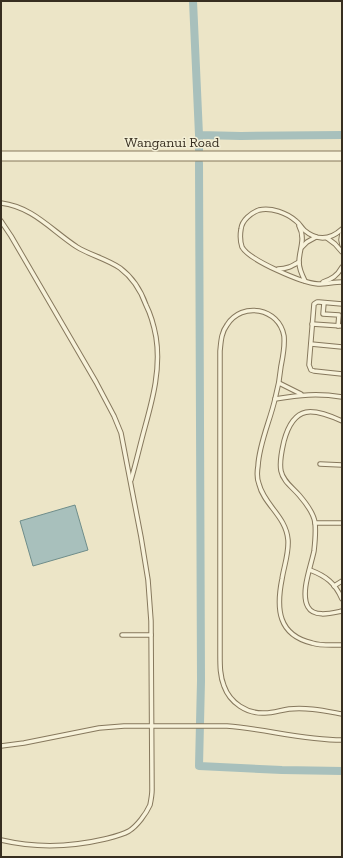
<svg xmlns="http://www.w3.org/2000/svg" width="343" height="858" viewBox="0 0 343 858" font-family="'Zilla Slab',serif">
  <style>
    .water { fill: #a8c0bc; stroke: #6f8d8a }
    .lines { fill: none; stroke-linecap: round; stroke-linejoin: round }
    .canal { stroke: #a8c0bc; stroke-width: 8 }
    .service-casing { stroke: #86785d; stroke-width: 5.5 }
    .tertiary-casing { stroke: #86785d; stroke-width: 11 }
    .service { stroke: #f7f2da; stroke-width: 3.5 }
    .tertiary { stroke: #f7f2da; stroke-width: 9 }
    .labels { text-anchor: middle; stroke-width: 3; stroke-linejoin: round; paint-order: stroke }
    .street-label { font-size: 14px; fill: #372e20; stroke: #f3efd6 }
  </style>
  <rect width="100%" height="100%" fill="#ece5c7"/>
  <!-- water -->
  <path class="water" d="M75 505 88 550 33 566 20 521Z"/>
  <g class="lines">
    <!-- canal -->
    <g class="canal">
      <path d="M193 1 199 135 241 136 342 135"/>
      <path d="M199 135V150"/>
      <path d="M199 163 201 681 199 766 282 770 342 771"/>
    </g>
    <defs>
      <g id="service">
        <path d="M1 203C33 207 51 230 77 247 90 255 107 259 120 268 132 277 141 291 146 305 151 315 154 326 156 337 161 368 153 398 145 427 140 445 136 463 131 480"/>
        <path d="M1 221 11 236 96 382 114 416 121 433 141 537 148 580 151 621 152 790C152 794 151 800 150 805 146 814 137 826 129 831 122 835 113 837 105 839 71 847 35 848 1 840"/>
        <path d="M299 226C306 239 299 250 299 262 299 269 302 275 305 281"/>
        <path d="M342 229C330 240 317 241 304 230 301 227 299 223 296 221 287 213 271 207 259 210 251 213 242 220 241 229 240 235 240 241 242 247 249 260 302 283 318 284 326 284 334 282 342 282"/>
        <path d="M342 233 341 240 342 245"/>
        <path d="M327 238 335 244 342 252"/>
        <path d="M302 247 307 242 316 237"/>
        <path d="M278 269C287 269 292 266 299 262"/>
        <path d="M323 282C332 279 337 276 342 267"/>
        <path d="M324 303 323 314 339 315 338 326"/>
        <path d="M342 304 319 302H317L314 304 309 365 311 370 314 371 342 374"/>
        <path d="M312 324 342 326"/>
        <path d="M311 344 342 347"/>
        <path d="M279 383 301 394"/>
        <path d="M275 399C300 395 317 393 342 397"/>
        <path d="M342 421C313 408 294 404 284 441 282 450 279 461 281 471 283 481 292 487 299 495 305 502 314 513 315 523 316 532 315 542 314 551 311 566 300 593 308 607 314 618 332 613 342 611"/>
        <path d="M320 464 342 465"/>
        <path d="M315 523H342"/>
        <path d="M310 570C326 576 335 583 342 599"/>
        <path d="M334 586 342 581"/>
        <path d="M122 635H151"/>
        <path d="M342 645C332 645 321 646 312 643 278 635 276 609 282 579 284 566 289 553 288 540 286 516 264 505 259 484 257 479 257 472 258 466 259 444 270 421 275 399 278 388 280 377 281 366 283 356 285 347 284 336 279 308 242 301 227 325 221 333 221 342 220 351V655C220 666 220 676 224 686 230 703 247 714 265 713 273 713 281 710 289 709 307 707 325 711 342 714"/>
        <path d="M1 746 24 743 99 728 124 726H227C266 729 303 740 342 740"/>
      </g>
      <path id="tertiary" d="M1 156H342"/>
    </defs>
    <!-- service casing -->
    <use href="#service" class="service-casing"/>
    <!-- tertiary casing -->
    <use href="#tertiary" class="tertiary-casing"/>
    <!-- service -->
    <use href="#service" class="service"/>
    <!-- tertiary -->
    <use href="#tertiary" class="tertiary"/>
  </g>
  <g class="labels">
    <!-- street labels -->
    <g class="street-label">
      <text x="172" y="147">Wanganui Road</text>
    </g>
  </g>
  <!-- border -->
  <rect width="343" height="858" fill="none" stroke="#372e20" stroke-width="4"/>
</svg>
